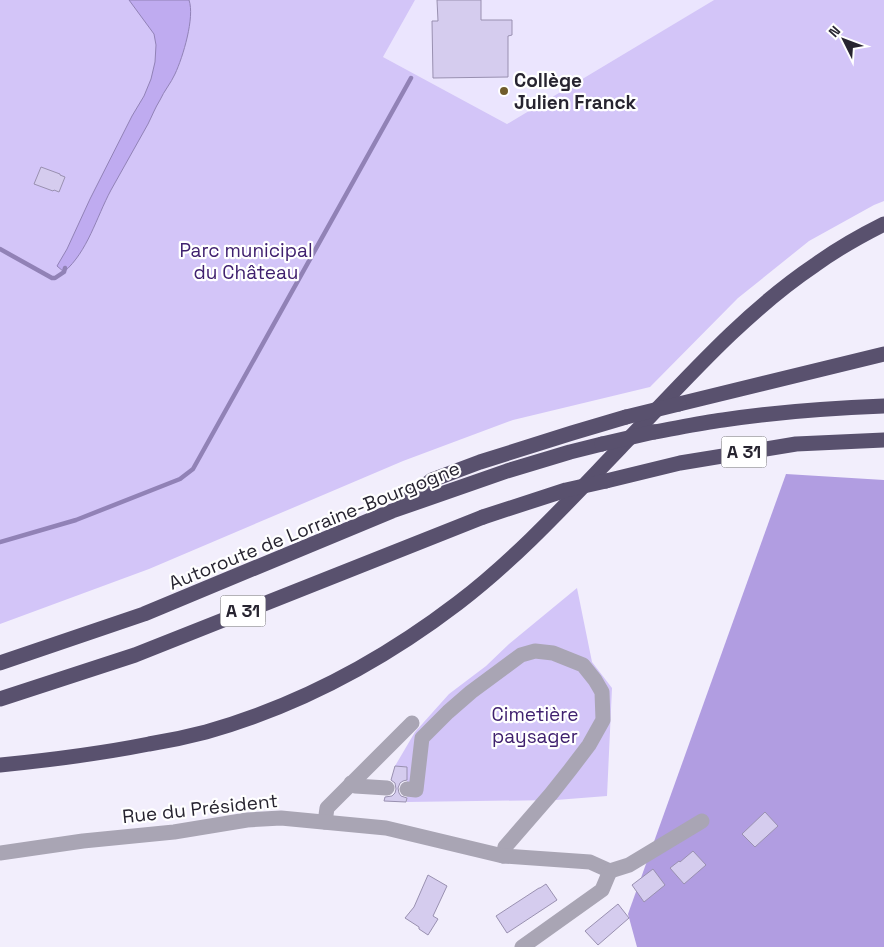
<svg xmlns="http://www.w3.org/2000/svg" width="884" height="947" viewBox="0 0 884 947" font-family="'Space Grotesk',sans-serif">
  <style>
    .built { fill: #ebe5fe }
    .green { fill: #d3c5f8 }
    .forest { fill: #b19de1 }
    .water { fill: #bfabf0; stroke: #9182b6 }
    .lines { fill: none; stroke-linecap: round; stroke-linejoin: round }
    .stream { stroke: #9182b6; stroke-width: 4.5 }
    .building { fill: #d5ccee; stroke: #9990b0 }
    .minor { stroke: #a9a5b4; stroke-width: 15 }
    .highway { stroke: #59516e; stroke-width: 15 }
    .highway-bridge { stroke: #59516e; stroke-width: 15 }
    .poi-dot { fill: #705c2b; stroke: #fff; stroke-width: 2 }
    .labels { text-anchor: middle; stroke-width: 4.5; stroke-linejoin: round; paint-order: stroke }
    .shield { fill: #fff; stroke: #68666e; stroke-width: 1 }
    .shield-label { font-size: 18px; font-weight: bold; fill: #272430 }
    .poi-label { font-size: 19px; font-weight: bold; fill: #272430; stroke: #fff; text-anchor: start }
    .park-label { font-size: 19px; fill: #40216f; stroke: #fff }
    .street-label { font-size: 19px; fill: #272430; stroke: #fff }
  </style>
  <rect width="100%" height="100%" fill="#f2eefc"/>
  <!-- built -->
  <path class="built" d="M415 0H714L507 124 383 57Z"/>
  <!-- green -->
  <g class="green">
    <path d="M0 0H415L383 57 507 124 714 0H884V201L874 205 809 241 738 298 650 387 513 420 403 461 149 569 0 624Z"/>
    <path d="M577 588 592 662 612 688 607 796 556 800 407 802V767L395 766 415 732 449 694 486 666 509 644Z"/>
  </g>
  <!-- forest -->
  <path class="forest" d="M786 474 884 480V947H637L628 914Z"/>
  <!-- water -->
  <path class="water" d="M129 0H189C195 17 183 57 175 74 171 83 164 91 160 100 155 108 152 116 148 124 136 146 123 168 111 190 96 218 88 251 64 272L57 266 67 249 90 199 132 116 144 96 151 79 155 62 156 45 154 34Z"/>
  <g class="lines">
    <!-- stream -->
    <g class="stream">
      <path d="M0 249 52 278H55L64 272 65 268"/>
      <path d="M0 542 76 520 180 479 193 469 411 78"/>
    </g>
  </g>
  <!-- building -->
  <g class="building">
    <path d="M437 0H481V20H512V35L508 36V77L433 78 432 21H438Z"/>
    <path d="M41 167 60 174V175L65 177 59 192 54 190 53 191 34 184Z"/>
    <path d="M395 766 407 767V780L403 781 400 783 398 788 399 793 401 796 407 798 406 802 384 801 385 797 392 796 395 793 396 789 395 783 391 780Z"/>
    <path d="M765 812 778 826 755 847 742 834Z"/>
    <path d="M693 851 706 865 684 884 670 868 679 861 680 862Z"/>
    <path d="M653 869 665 885 644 902 632 885Z"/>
    <path d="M428 875 447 886 433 916 438 919 428 935 419 929V927L405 918 414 907Z"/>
    <path d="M546 884 557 900 507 933 496 916 539 888H540Z"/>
    <path d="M618 904 629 918 598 945 585 931Z"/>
  </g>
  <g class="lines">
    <!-- minor -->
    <g class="minor">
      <path d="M351 783 355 786 387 788"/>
      <path d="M407 789 416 790 422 738 448 712 471 692 521 655 535 651 553 653 583 665 595 680 602 692 603 720 589 745 570 770 551 794 505 847 503 856"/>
      <path d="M325 822 327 808 412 723"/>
      <path d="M0 853 83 841 174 832 247 820 281 818 386 828 503 856 590 862 610 871"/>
      <path d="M610 871 629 865 702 821"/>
      <path d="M522 947 602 890 610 871"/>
    </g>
    <!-- highway -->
    <g class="highway">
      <path d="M679 404 884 354"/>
      <path d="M654 432C677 428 700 423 723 420 776 412 830 408 884 406"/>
      <path d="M606 481 680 463 796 444 884 440"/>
      <path d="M401 504 432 480 480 462 572 433 626 417"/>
      <path d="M0 663 144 614 392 511 507 471 570 452 602 444"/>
      <path d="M0 699 135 655 483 517"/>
      <path d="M0 765C50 760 99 754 149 744 168 741 187 737 206 732 298 706 382 661 458 603 517 558 568 502 620 448 681 385 742 314 815 265 837 249 860 236 884 224"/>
    </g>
    <!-- highway-bridge -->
    <g class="highway-bridge">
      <path d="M626 417 679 404"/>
      <path d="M602 444 654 432"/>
      <path d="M483 517 566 490 606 481"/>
    </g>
  </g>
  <!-- markers -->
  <circle class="poi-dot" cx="504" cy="91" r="5"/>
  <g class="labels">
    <!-- shield labels -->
    <g class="shield">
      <rect x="721.5" y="436.5" width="45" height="31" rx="4"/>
      <rect x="220.5" y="595.5" width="45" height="31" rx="4"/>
    </g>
    <g class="shield-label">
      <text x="744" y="458">A 31</text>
      <text x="243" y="617">A 31</text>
    </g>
    <!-- poi labels -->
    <g class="poi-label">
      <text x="514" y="87">Collège<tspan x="514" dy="22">Julien Franck</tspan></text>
    </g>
    <!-- park labels -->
    <g class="park-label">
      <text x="246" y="257">Parc municipal<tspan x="246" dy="22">du Château</tspan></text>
      <text x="535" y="721">Cimetière<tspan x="535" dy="22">paysager</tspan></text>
    </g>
    <!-- street labels -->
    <g class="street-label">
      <text transform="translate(314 525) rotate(-22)" y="7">Autoroute de Lorraine-Bourgogne</text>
      <text transform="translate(200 808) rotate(-6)" y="7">Rue du Président</text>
    </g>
  </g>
  <!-- north arrow -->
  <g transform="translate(844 40) rotate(312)" stroke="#ffffff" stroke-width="4" paint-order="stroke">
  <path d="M0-4L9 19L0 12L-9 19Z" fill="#272430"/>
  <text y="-8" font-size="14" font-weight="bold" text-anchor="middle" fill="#272430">N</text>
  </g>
</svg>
